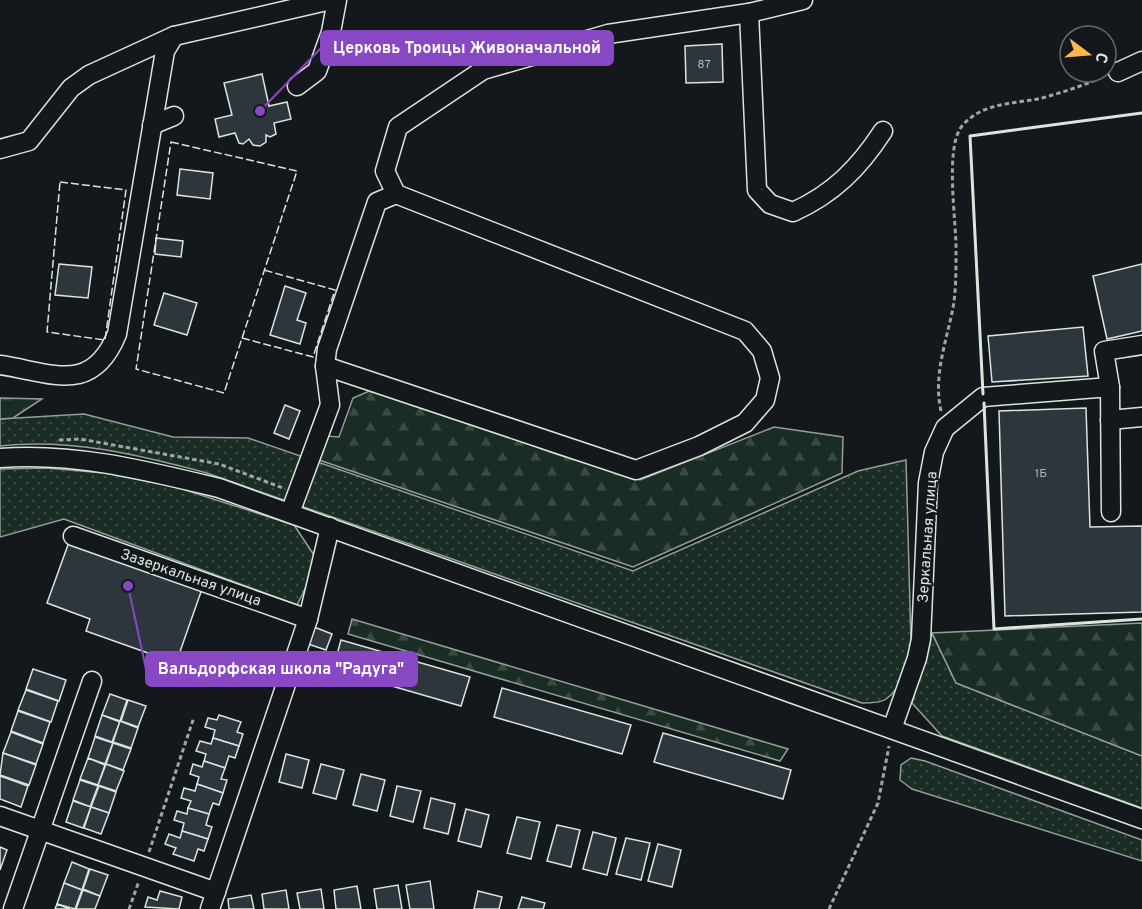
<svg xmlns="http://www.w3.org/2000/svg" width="1142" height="909" viewBox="0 0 1142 909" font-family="Overpass,sans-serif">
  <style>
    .grass { fill: url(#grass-dots); stroke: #939e99; stroke-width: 1.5 }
    .forest { fill: url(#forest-firs); stroke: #939e99; stroke-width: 1.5 }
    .building { fill: #2c363c; stroke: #d8e6dc; stroke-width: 1.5 }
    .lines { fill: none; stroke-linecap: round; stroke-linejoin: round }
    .minor-casing { stroke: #d8e6dc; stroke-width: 21 }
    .path { stroke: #9da8a2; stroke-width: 3; stroke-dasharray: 4.5 3; stroke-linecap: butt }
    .minor { stroke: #14181c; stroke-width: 18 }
    .fence { stroke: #d8e6dc; stroke-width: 1.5; stroke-dasharray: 8 3; stroke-linecap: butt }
    .wall { stroke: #d8e6dc; stroke-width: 3 }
    .labels { text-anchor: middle; stroke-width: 4.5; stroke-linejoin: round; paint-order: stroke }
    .number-label { font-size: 12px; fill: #adbab4 }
    .street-label { font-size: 15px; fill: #d8e6dc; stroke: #14181c }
    .leader { fill: none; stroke: #8948c3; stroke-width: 2 }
    .callout-dot { fill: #8948c3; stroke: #14181c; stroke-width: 2 }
    .callout { fill: #8948c3; stroke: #8948c3; stroke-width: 2 }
    .callout-label { font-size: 16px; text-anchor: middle; font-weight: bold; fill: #fff }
  </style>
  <defs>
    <pattern id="grass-dots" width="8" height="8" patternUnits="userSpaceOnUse" patternTransform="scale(1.5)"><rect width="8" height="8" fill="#1a2d24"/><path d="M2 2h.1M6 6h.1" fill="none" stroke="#3b4b43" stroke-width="1.8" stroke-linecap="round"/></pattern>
    <pattern id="forest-firs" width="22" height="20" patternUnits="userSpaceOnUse" patternTransform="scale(1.5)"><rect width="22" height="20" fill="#1a2d24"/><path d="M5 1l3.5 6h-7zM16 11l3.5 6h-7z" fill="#3b4b43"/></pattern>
  </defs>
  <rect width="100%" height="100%" fill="#14181c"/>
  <!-- grass -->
  <g class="grass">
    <path d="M84 414 173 437 248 438 633 571 858 471 906 460 911 642C908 661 904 687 886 699 881 703 870 703 862 703L207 473C140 455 70 438 0 446V419Z"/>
    <path d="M46 468 104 473 176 487 294 525 314 555V571L297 605 64 519 0 537V469Z"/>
    <path d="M932 633 956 683 1142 756V808L942 736 912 703Z"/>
    <path d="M911 758 925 761 1142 840V861L912 789 900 780 901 765Z"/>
  </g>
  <!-- forest -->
  <g class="forest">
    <path d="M374 389 556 454 640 480 774 427 843 437 842 473 633 567 319 460 327 436 339 437 353 398Z"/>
    <path d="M0 398 42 399 13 418 0 419Z"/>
    <path d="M352 619 788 749 780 761 348 634Z"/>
    <path d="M1142 623V756L956 683 932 633Z"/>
  </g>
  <!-- building -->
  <g class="building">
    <path d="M722 44 723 82 686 83 685 46Z"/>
    <path d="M262 74 269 106 287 102 291 119 274 123 276 134 270 137 266 135V142L260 146 253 145 249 139 243 144 239 143 235 133 219 137 215 119 232 115 224 83Z"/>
    <path d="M180 169 213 173 210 199 177 195Z"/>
    <path d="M156 238 183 241 181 257 155 254Z"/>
    <path d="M59 264 92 267 88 298 55 295Z"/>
    <path d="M1142 264V331L1107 339 1093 276Z"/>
    <path d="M285 286 306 293 297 320 306 323 300 344 270 335Z"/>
    <path d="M164 293 197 303 187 335 154 325Z"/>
    <path d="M1083 327 1088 376 992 382 988 336Z"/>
    <path d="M285 405 300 411 289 439 274 433Z"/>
    <path d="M1086 408 1090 527 1142 526V612L1005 616 999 411Z"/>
    <path d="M69 542 202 589 176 663 86 631 90 619 47 603Z"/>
    <path d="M314 627 332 634 326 650 308 644Z"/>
    <path d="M341 640 470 677 461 706 333 669Z"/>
    <path d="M33 669 66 680 59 701 26 689Z"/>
    <path d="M502 688 631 725 622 754 494 717Z"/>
    <path d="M26 690 58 701 51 722 18 710Z"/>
    <path d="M110 694 127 700 120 721 102 715Z"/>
    <path d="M128 700 146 706 138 727 121 721Z"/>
    <path d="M18 711 50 722 43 743 11 731Z"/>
    <path d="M102 715 120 722 112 742 95 736Z"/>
    <path d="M219 715 241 722 237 732 243 734 239 746 213 738 215 730 205 727 208 718 217 720Z"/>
    <path d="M120 721 138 728 131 748 113 742Z"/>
    <path d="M11 732 43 744 36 764 3 753Z"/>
    <path d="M663 733 791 770 783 799 654 762Z"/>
    <path d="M95 737 113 743 105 764 88 758Z"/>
    <path d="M213 738 239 746 235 758 229 756 225 768 204 761 206 754 196 751 200 741 211 744Z"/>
    <path d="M113 743 131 749 123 770 106 764Z"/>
    <path d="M3 753 36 765 29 785 0 775Z"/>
    <path d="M286 754 309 760 302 788 279 782Z"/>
    <path d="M88 758 105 765 98 785 80 779Z"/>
    <path d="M204 761 225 768 221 779 227 780 223 793 197 784 199 777 190 774 193 764 202 767Z"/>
    <path d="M106 764 124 771 116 791 98 785Z"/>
    <path d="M321 764 344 770 336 799 313 793Z"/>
    <path d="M361 774 385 780 377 811 353 805Z"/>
    <path d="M0 776 28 786 21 807 0 799Z"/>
    <path d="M80 780 98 786 90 807 73 800Z"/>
    <path d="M197 784 223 793 219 805 213 803 209 814 188 808 191 801 181 798 184 788 195 791Z"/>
    <path d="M99 786 116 792 109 813 91 807Z"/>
    <path d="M397 786 421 791 413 822 390 816Z"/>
    <path d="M431 798 455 804 448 834 424 828Z"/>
    <path d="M73 801 91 807 83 828 66 822Z"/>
    <path d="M91 807 109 813 101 834 84 828Z"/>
    <path d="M188 808 209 814 206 825 212 827 208 839 182 831 184 823 174 820 177 811 187 814Z"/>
    <path d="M466 809 489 815 481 847 458 841Z"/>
    <path d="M517 817 540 822 531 859 507 853Z"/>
    <path d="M557 825 580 830 571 867 547 861Z"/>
    <path d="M182 831 208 839 204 851 198 849 194 861 173 854 176 848 165 844 169 834 180 838Z"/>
    <path d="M593 832 616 838 607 875 583 869Z"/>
    <path d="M626 838 650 843 641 880 616 874Z"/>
    <path d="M658 844 681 850 672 887 648 881Z"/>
    <path d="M0 847 7 850 0 870Z"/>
    <path d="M72 862 89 869 82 890 64 883Z"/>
    <path d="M90 869 108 875 100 896 83 889Z"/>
    <path d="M430 881 434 909H410L406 885Z"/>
    <path d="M64 883 82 890 75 909 57 904Z"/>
    <path d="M398 885 402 909H377L374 889Z"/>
    <path d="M357 886 361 909H336L334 890Z"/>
    <path d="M321 889 324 909H300L297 893Z"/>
    <path d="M83 890 100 896 95 909H76Z"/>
    <path d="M286 890 289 909H264L262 894Z"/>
    <path d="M160 891 182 897 179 909 145 907 148 897 157 900Z"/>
    <path d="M478 891 502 897 499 909H474Z"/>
    <path d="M251 895 254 909H229L228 899Z"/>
    <path d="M522 897 545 903 543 909H518Z"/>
    <path d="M57 904 70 909H55Z"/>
  </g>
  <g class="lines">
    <defs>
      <g id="minor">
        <path d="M749 13 757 190 770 204 793 212C833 194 859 168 883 131"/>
        <path d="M1118 72 1142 61"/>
        <path d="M297 86 317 71 331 32 337 0"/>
        <path d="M152 125 174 116"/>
        <path d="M0 149 29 141 71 88 89 75 174 36 331 0"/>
        <path d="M396 194 377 202 327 349 325 366 636 470 699 446 745 423 765 400 770 378 762 351 745 331 396 194 385 171 398 127 483 70 608 34 749 13 803 0"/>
        <path d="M0 365C53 373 92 395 117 334L165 51 174 36"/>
        <path d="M1110 387 1104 351 1142 345"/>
        <path d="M1110 420 1142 417"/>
        <path d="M0 458C74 452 148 471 219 488L1142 819"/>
        <path d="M290 513 330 405 325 366"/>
        <path d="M73 536 308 619"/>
        <path d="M892 729 917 658 921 639 928 483 934 452 945 428 983 397 1110 387 1111 512"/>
        <path d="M0 816 216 892"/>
        <path d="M13 909 92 681"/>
        <path d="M210 909 308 619 330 527"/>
      </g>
    </defs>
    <!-- minor casing -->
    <use href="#minor" class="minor-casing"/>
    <!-- path -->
    <g class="path">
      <path d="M941 411C933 376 946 343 953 308 956 291 956 271 956 253 957 224 944 148 962 126 982 102 1015 104 1042 98 1063 92 1083 86 1102 77"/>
      <path d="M59 440 80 439 219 464 283 488"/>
      <path d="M149 852 194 717"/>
      <path d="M129 909 139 881"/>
      <path d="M829 909 878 803 889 746"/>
    </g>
    <!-- minor -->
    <use href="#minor" class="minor"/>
    <!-- fence -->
    <g class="fence">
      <path d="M171 142 297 171 224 393 136 369Z"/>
      <path d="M60 182 126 190 105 340 47 332Z"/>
      <path d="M242 338 313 357 335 290 264 270"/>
    </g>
    <!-- wall -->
    <g class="wall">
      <path d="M983 394 970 136 1142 113"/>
      <path d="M984 403 994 629 1142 619"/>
    </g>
  </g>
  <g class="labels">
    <!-- number labels -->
    <g class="number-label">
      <text x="704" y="68">87</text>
      <text x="1041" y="477">1Б</text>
    </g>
    <!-- street labels -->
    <g class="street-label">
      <text transform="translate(927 537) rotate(-86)" y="5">Зеркальная улица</text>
      <text transform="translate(191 577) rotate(19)" y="5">Зазеркальная улица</text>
    </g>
  </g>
  <!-- callouts -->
  <path class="leader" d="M260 111L321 48M128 586L146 669"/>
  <g class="callout-dot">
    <circle cx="260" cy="111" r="6"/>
    <circle cx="128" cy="586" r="6"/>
  </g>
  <g class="callout">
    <rect x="321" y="31" width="292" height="34" rx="6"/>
    <rect x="146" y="652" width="271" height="34" rx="6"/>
  </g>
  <g class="callout-label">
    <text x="467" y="53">Церковь Троицы Живоначальной</text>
    <text x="281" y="674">Вальдорфская школа "Радуга"</text>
  </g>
  <!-- north arrow -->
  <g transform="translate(1088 54) rotate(106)"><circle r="28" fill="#14181c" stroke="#626a69" stroke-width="1.5"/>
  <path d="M0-4.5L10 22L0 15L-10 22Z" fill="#ffb74d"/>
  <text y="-9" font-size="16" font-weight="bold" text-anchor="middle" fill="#d8e6dc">С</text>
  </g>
</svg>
